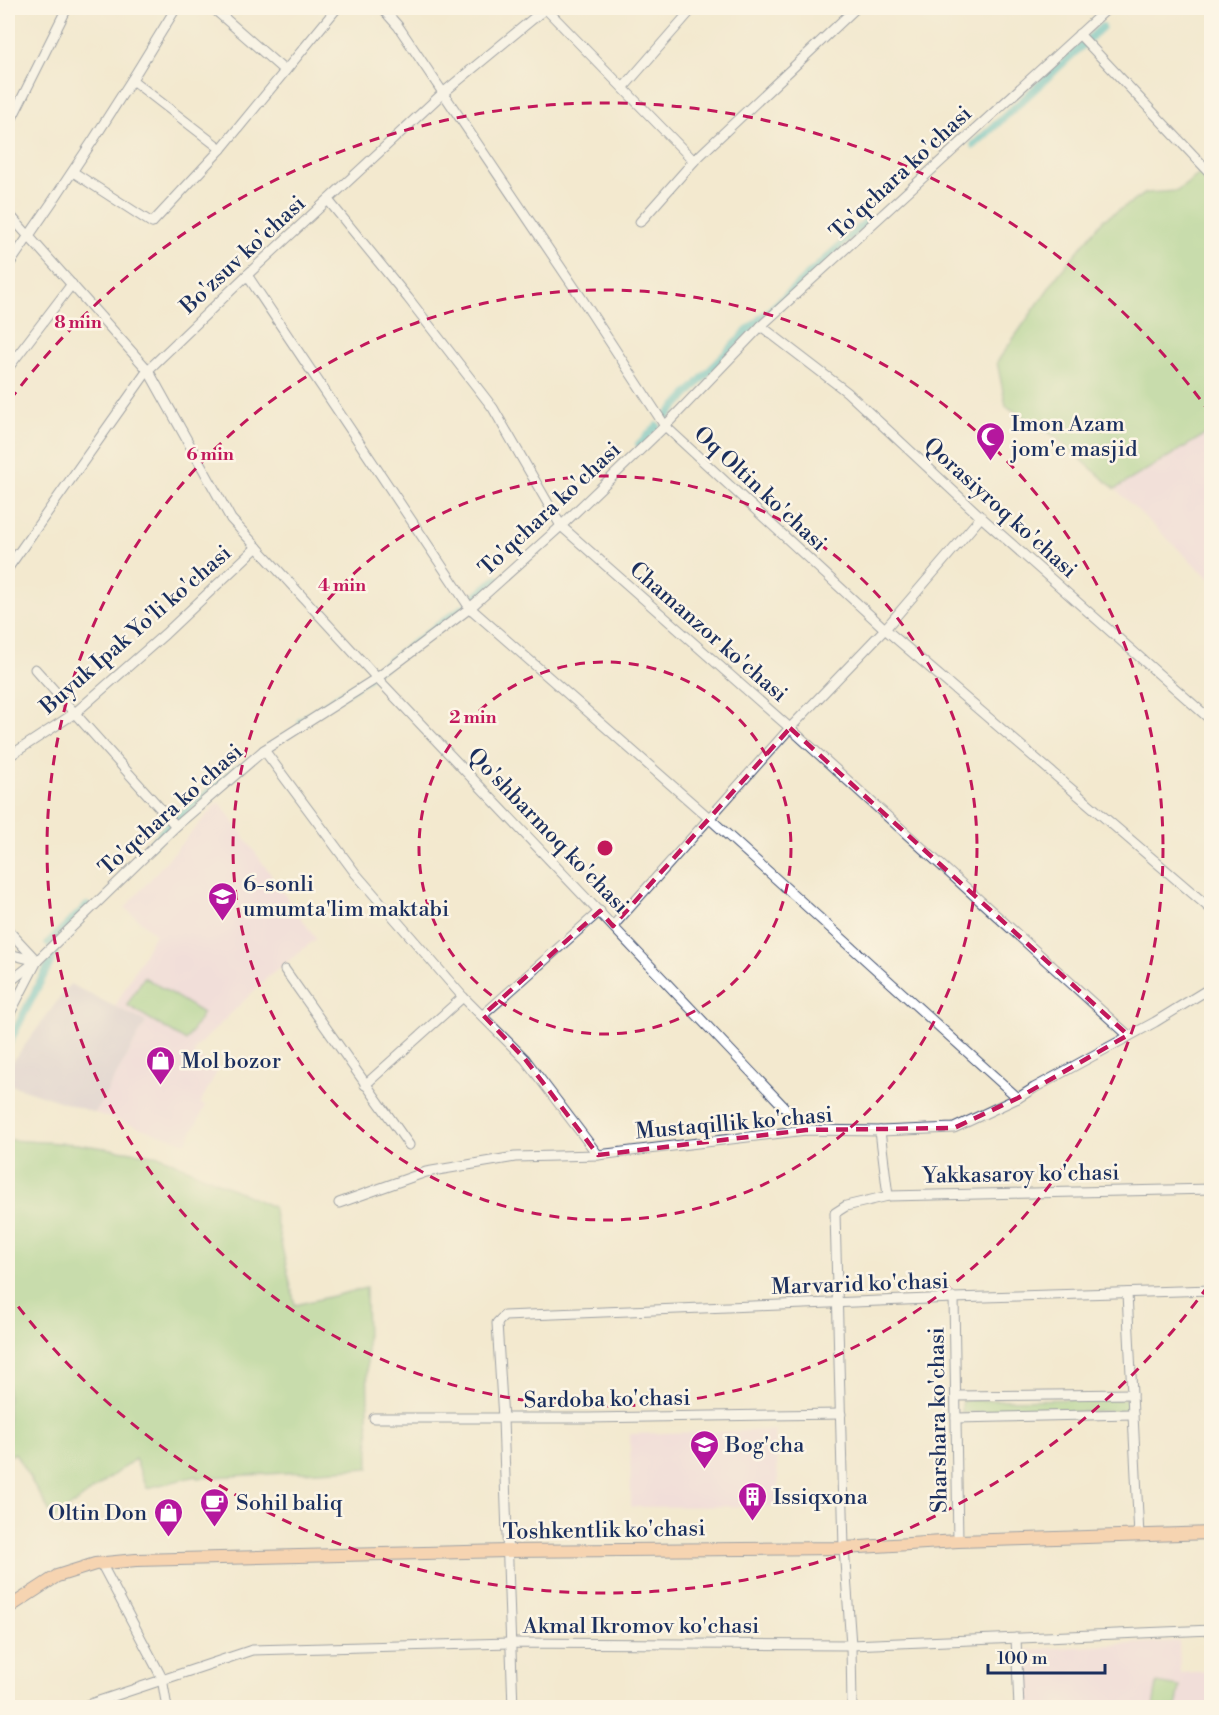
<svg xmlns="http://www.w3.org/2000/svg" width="1219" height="1715" viewBox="0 0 1219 1715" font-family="'Libre Bodoni',serif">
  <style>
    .built { fill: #f0d0e4 }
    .industrial { fill: #cebed1 }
    .green { fill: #96cd80; stroke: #587e6f; stroke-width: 1.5 }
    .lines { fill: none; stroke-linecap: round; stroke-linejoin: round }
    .canal { stroke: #4cbbc1; stroke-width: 8 }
    .minor-casing { stroke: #3b4b6f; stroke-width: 11 }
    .major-casing { stroke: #3b4b6f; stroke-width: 14 }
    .minor { stroke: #fff; stroke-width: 9 }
    .major { stroke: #fbbb8d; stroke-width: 12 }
    .marked { fill: none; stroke: #c2185b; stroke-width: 4.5; stroke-dasharray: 12 8; stroke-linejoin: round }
    .ring { fill: none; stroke: #c2185b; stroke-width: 3; stroke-dasharray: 10 8 }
    .labels { text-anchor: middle; stroke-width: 5; stroke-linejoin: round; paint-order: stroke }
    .street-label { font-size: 22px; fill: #1b2f5e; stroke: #fcf5e5 }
    .poi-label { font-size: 22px; fill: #1b2f5e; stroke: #fcf5e5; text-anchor: start }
    .centre { fill: #c2185b; stroke: #fcf5e5; stroke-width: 3 }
    .ring-label { font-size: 18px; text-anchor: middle; font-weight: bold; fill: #c2185b; stroke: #fcf5e5; stroke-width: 5; stroke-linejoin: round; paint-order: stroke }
  </style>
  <rect width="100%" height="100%" fill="#fcf5e5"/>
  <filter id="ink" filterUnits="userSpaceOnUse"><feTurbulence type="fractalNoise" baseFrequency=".0167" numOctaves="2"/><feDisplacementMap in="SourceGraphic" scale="12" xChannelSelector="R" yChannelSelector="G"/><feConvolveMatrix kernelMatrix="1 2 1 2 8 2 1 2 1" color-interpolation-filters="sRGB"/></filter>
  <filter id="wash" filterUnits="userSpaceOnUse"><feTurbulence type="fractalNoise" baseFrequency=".008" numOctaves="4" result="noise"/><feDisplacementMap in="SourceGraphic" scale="24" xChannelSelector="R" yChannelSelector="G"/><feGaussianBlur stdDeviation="1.35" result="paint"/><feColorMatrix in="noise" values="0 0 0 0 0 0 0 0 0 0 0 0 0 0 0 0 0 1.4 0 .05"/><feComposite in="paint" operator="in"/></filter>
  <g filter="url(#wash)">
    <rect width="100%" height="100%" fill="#f3e9cf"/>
    <!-- built -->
    <g class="built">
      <path d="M1211 431V580L1115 489Z"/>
      <path d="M219 801 316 939 267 978 196 1048 194 1055 219 1068 200 1103 206 1106 186 1143 95 1113 146 1022 115 1006 155 934 125 908Z"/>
      <path d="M775 1430 780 1506 631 1507 630 1434Z"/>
      <path d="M1179 1641 1180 1673 1210 1671 1208 1642H1211V1707H1024L1022 1650Z"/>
    </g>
    <!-- industrial -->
    <path class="industrial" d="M70 984 146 1022 95 1113 8 1084V1068Z"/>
    <!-- green -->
    <g class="green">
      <path d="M1202 172 1212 182 1211 431 1115 489 1053 435 1006 406 997 362 1058 275 1103 220 1146 193 1177 191Z"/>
      <path d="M144 977 203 1013 186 1041 127 1005Z"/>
      <path d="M8 1140 77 1144 160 1156 273 1207 295 1305 366 1288 369 1468 197 1478 196 1476 147 1488 135 1459 54 1519 15 1453 8 1457Z"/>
      <path d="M1128 1399V1411L962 1413V1400Z"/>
      <path d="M1157 1683 1180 1687 1176 1707H1153Z"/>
    </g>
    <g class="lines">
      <!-- canal -->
      <g class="canal">
        <path d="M974 145 1102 27"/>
        <path d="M666 417 744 334 869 219"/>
        <path d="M639 444 657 426"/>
        <path d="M468 603 497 578"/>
        <path d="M379 669 462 608"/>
        <path d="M301 721 369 677"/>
        <path d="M178 818 237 768"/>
        <path d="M151 845 168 826"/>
        <path d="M48 943 87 906"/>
        <path d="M8 1045 55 953"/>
      </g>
    </g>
  </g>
  <g filter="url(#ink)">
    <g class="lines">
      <defs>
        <g id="minor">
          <path d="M213 8 285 71"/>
          <path d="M382 8 398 26 582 299 665 426 885 629 1212 910"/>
          <path d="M545 8 694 161"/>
          <path d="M1079 34 1212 175"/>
          <path d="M132 80 221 149"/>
          <path d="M624 87 693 8"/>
          <path d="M8 126 67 8"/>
          <path d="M73 172 152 223 221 149 337 8"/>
          <path d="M328 200 408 298 493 408 561 526 790 728 1128 1035"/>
          <path d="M8 213 148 370 231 519 377 678 806 1130"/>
          <path d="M640 222 694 161 856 8"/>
          <path d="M8 266C67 182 123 96 176 8"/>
          <path d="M247 275 470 608 709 818 1018 1098"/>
          <path d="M761 326 847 392 981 517 1212 721"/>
          <path d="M8 368 72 284"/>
          <path d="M8 568 148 370 247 275 443 93 546 8"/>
          <path d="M35 669 176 826"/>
          <path d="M264 750 356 874 463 997 525 1059 598 1155"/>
          <path d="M8 757 75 713 165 634 257 547"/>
          <path d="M613 926 790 728 885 629 981 517"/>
          <path d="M8 930 37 961"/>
          <path d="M8 956 13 955 37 961"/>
          <path d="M285 970 409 1145"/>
          <path d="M8 983 35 962"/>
          <path d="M483 1015 600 911"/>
          <path d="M8 1017 37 961 176 826 264 750 377 678 470 608 561 526 665 426 761 326 1108 8"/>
          <path d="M365 1085 463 997"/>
          <path d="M1212 1090H1210L1212 1181"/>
          <path d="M880 1131 888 1196"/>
          <path d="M339 1203 426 1172 515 1157 598 1155 806 1130 880 1131 954 1128 1018 1098 1034 1088 1155 1022 1212 987"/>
          <path d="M1127 1293 1139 1536"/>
          <path d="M954 1298 958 1541"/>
          <path d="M956 1396 1132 1394"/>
          <path d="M374 1418H588L841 1414"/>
          <path d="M956 1418 1133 1414"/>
          <path d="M101 1563 162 1678 167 1708"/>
          <path d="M1016 1638 1019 1708"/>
          <path d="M78 1708 252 1650 510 1643 851 1645 1212 1630"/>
          <path d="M513 1708 503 1419 497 1323 504 1316 954 1298 1212 1290"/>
          <path d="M852 1708 851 1645 844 1548 835 1213 846 1206 888 1196 1212 1189"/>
        </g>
        <path id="major" d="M8 1608 57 1576 95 1564 136 1560 507 1551 844 1548 958 1541 1212 1533"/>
      </defs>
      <!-- minor casing -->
      <use href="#minor" class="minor-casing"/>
      <!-- major casing -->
      <use href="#major" class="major-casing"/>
      <!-- minor -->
      <use href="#minor" class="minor"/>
      <!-- major -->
      <use href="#major" class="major"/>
    </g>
  </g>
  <!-- marked area -->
  <path d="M0 0H1219V1715H0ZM790 728 1128 1035 1018 1098 954 1128 806 1130 598 1155 525 1059 483 1015 600 911 613 926Z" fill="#f3e9cf" fill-opacity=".55" fill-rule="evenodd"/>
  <path class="marked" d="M790 728 1128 1035 1018 1098 954 1128 806 1130 598 1155 525 1059 483 1015 600 911 613 926Z"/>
  <!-- distance rings -->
  <g class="ring">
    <circle cx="605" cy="848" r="186"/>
    <circle cx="605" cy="848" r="372"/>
    <circle cx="605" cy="848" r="558"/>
    <path d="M1208 1286A745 745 0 0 1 10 1296M10 400A745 745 0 0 1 1208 410"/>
  </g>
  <!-- icons -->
  <defs>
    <symbol id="mosque-pin" viewBox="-11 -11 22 30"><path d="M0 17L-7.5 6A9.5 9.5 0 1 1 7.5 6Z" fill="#b5179e" stroke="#fcf5e5"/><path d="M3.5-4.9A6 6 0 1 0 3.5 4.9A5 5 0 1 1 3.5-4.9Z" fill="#fff"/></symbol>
    <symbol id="school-pin" viewBox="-11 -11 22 30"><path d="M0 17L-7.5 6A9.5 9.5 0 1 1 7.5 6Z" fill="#b5179e" stroke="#fcf5e5"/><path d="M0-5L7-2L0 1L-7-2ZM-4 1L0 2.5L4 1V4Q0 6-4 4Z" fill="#fff"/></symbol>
    <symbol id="shop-pin" viewBox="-11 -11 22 30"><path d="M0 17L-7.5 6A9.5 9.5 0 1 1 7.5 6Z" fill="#b5179e" stroke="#fcf5e5"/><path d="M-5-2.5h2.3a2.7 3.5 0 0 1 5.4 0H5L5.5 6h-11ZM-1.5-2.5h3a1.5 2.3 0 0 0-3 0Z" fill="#fff"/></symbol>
    <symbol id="building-pin" viewBox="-11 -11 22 30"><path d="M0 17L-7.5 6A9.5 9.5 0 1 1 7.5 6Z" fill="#b5179e" stroke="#fcf5e5"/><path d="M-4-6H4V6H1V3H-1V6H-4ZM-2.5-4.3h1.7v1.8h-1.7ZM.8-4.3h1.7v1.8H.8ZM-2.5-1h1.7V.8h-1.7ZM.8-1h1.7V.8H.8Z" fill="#fff"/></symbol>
    <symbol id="cafe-pin" viewBox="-11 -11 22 30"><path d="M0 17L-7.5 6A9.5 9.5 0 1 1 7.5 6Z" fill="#b5179e" stroke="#fcf5e5"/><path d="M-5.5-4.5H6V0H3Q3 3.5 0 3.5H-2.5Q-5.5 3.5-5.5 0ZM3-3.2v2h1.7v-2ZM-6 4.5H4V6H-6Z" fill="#fff"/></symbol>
  </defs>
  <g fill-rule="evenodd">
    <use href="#mosque-pin" x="974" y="420" width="33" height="45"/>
    <use href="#school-pin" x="206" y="880" width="33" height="45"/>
    <use href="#shop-pin" x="144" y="1044" width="33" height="45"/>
    <use href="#school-pin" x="688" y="1428" width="33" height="45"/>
    <use href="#building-pin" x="736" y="1480" width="33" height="45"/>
    <use href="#cafe-pin" x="198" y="1486" width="33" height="45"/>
    <use href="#shop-pin" x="152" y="1496" width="33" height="45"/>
  </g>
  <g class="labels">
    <!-- street labels -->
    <g class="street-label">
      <text transform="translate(900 172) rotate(-43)" y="8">To'qchara ko'chasi</text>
      <text transform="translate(242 254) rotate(-43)" y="8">Bo'zsuv ko'chasi</text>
      <text transform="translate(761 488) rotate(43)" y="8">Oq Oltin ko'chasi</text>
      <text transform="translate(1001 507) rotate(42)" y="8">Qorasiyroq ko'chasi</text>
      <text transform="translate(549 508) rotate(-43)" y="8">To'qchara ko'chasi</text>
      <text transform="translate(135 629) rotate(-41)" y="8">Buyuk Ipak Yo'li ko'chasi</text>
      <text transform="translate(709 631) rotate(41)" y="8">Chamanzor ko'chasi</text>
      <text transform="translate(170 809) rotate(-42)" y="8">To'qchara ko'chasi</text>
      <text transform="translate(549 830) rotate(46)" y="8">Qo'shbarmoq ko'chasi</text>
      <text transform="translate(734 1122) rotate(-5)" y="8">Mustaqillik ko'chasi</text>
      <text transform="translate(1021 1173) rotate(-1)" y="8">Yakkasaroy ko'chasi</text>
      <text transform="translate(860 1283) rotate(-2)" y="8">Marvarid ko'chasi</text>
      <text transform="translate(607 1398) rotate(-1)" y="8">Sardoba ko'chasi</text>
      <text transform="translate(937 1420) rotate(-91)" y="8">Sharshara ko'chasi</text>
      <text transform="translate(604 1529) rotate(-1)" y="8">Toshkentlik ko'chasi</text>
      <text x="641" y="1633">Akmal Ikromov ko'chasi</text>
    </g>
    <!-- poi labels -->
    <g class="poi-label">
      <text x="1011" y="431">Imon Azam<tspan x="1011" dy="25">jom'e masjid</tspan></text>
      <text x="243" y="891">6-sonli<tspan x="243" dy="25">umumta'lim maktabi</tspan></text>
      <text x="181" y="1068">Mol bozor</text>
      <text x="725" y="1452">Bog'cha</text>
      <text x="773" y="1504">Issiqxona</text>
      <text x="236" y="1510">Sohil baliq</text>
      <text x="147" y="1520" text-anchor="end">Oltin Don</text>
    </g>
  </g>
  <circle cx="605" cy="848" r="9" class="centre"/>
  <g class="ring-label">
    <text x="78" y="328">8 min</text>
    <text x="210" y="460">6 min</text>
    <text x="342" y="591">4 min</text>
    <text x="473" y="723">2 min</text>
  </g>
  <!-- margin -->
  <rect width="1219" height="1715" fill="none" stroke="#fcf5e5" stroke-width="30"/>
  <!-- scale -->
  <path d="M988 1664v9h117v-9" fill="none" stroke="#1b2f5e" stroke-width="3"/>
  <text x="997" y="1664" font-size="18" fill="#1b2f5e" stroke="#fcf5e5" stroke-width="4.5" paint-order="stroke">100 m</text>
</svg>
